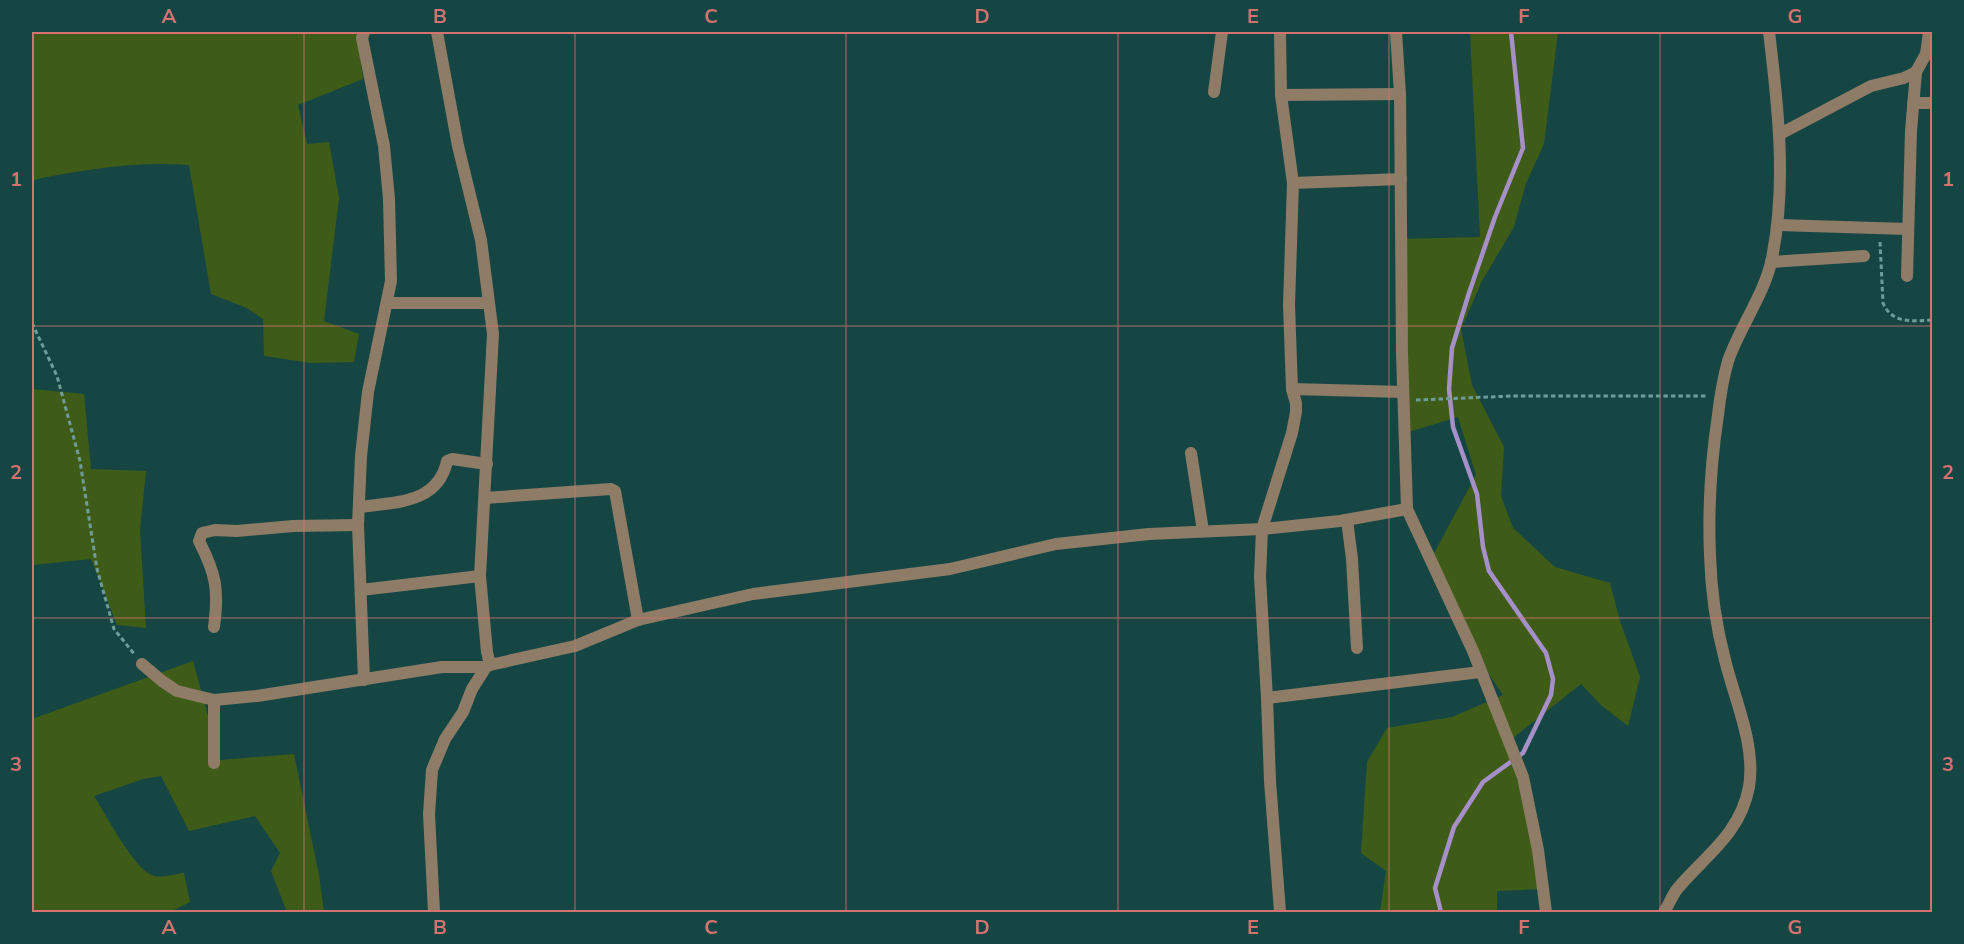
<svg xmlns="http://www.w3.org/2000/svg" width="1964" height="944" viewBox="0 0 1964 944" font-family="Mulish,sans-serif">
  <style>
    .green { fill: #3e5c18 }
    .lines { fill: none; stroke-linecap: round; stroke-linejoin: round }
    .stream { stroke: #a790ca; stroke-width: 4.5 }
    .path { stroke: #6f9c99; stroke-width: 3; stroke-dasharray: 4.5 3; stroke-linecap: butt }
    .minor { stroke: #8e7c67; stroke-width: 12 }
    .tertiary { stroke: #8e7c67; stroke-width: 12 }
    .grid { fill: none; stroke: #d47270; stroke-width: 1.5; stroke-opacity: 0.55 }
    .neatline { fill: none; stroke: #d47270; stroke-width: 2 }
    .grid-label { font-size: 20px; text-anchor: middle; font-weight: bold; fill: #d47270 }
  </style>
  <rect width="100%" height="100%" fill="#164644"/>
  <!-- green -->
  <g class="green">
    <path d="M32 32H357L363 79 298 105 307 144 329 142 339 198 324 321 359 334 354 362 311 363 264 356 263 319 247 308 211 294 189 165C137 161 87 169 37 179L32 182Z"/>
    <path d="M1470 32H1558L1544 144 1526 183 1514 227 1482 281 1461 329 1472 385 1504 447 1501 496 1513 528 1555 567 1610 583 1620 621 1640 677 1628 726 1602 706 1581 684 1509 741 1542 889 1497 891V912H1380L1386 871 1361 853 1367 762 1387 728 1452 717 1503 695 1473 651 1431 559 1476 475 1458 417 1405 433 1401 239 1480 237Z"/>
    <path d="M32 389 84 394 91 469 146 471 140 530 146 628 117 625 91 559 32 565Z"/>
    <path d="M193 661 220 760 294 754 319 875 324 912H287L271 871 280 853 255 816 189 831 161 776 143 779 94 796C105 813 134 869 152 875 160 879 175 874 184 873L190 902 170 912H32V719Z"/>
  </g>
  <g class="lines">
    <!-- stream -->
    <path class="stream" d="M1441 912 1435 888 1454 827 1483 782 1523 753 1551 695 1553 679 1546 653 1489 571 1483 547 1477 494 1453 427 1449 389 1452 348 1469 293 1495 217 1523 148 1511 32"/>
    <!-- path -->
    <g class="path">
      <path d="M1880 242 1883 303C1892 324 1912 321 1932 320"/>
      <path d="M32 323 57 376 80 461 97 569 114 629 135 655"/>
      <path d="M1416 400 1513 396H1707"/>
    </g>
    <!-- minor -->
    <g class="minor">
      <path d="M437 32 458 146 481 240 493 334 480 576 487 652 490 665"/>
      <path d="M1396 32 1400 94 1402 353 1407 509 1473 651 1523 777 1538 850 1546 912"/>
      <path d="M1214 92 1222 32"/>
      <path d="M1281 95 1400 94"/>
      <path d="M1913 103H1932"/>
      <path d="M1780 134 1871 86 1904 78 1916 72"/>
      <path d="M1293 183 1401 179"/>
      <path d="M1778 225 1908 229"/>
      <path d="M1771 262 1864 256"/>
      <path d="M1907 276 1911 131 1916 72 1926 54 1929 32"/>
      <path d="M387 303H488"/>
      <path d="M1292 389 1403 392"/>
      <path d="M1191 453 1203 531"/>
      <path d="M485 498 611 489 615 491 638 620"/>
      <path d="M360 507C395 502 438 504 447 461L452 459 487 464"/>
      <path d="M1347 520 1352 559 1357 648"/>
      <path d="M361 590 480 576"/>
      <path d="M214 627C219 590 216 574 199 541L202 533 215 530 237 531 293 526 358 525"/>
      <path d="M142 664 162 681 177 691 214 700 257 696 442 667H486"/>
      <path d="M364 680 358 525 361 456 368 392 391 281 389 199 384 146 362 38 364 32"/>
      <path d="M1267 698 1480 672"/>
      <path d="M214 700V763"/>
      <path d="M434 912 429 814 432 770 445 739 463 712 472 689 486 667 490 665 575 646 638 620 753 594 950 569 1056 544 1149 534 1262 529 1340 521 1407 509"/>
      <path d="M1280 912 1270 781 1267 698 1260 577 1262 529 1292 433 1296 412V403L1292 389 1289 305 1293 183 1281 95 1280 32"/>
    </g>
    <!-- tertiary -->
    <path class="tertiary" d="M1664 912C1669 905 1672 895 1678 888 1706 855 1740 834 1749 787 1756 745 1735 701 1725 660 1716 626 1711 590 1710 555 1708 508 1711 461 1718 415 1720 397 1723 379 1728 361 1740 326 1765 294 1772 258 1787 184 1778 106 1769 32"/>
  </g>
  <!-- grid -->
  <path class="grid" d="M304 32V912M575 32V912M846 32V912M1118 32V912M1389 32V912M1660 32V912M32 326H1932M32 618H1932"/>
  <!-- border -->
  <rect width="1964" height="944" fill="none" stroke="#164644" stroke-width="66"/>
  <rect x="33" y="33" width="1898" height="878" class="neatline"/>
  <g class="grid-label">
    <text x="169" y="23">A</text>
    <text x="440" y="23">B</text>
    <text x="711" y="23">C</text>
    <text x="982" y="23">D</text>
    <text x="1253" y="23">E</text>
    <text x="1524" y="23">F</text>
    <text x="1795" y="23">G</text>
    <text x="16" y="186">1</text>
    <text x="1948" y="186">1</text>
    <text x="16" y="479">2</text>
    <text x="1948" y="479">2</text>
    <text x="16" y="771">3</text>
    <text x="1948" y="771">3</text>
    <text x="169" y="934">A</text>
    <text x="440" y="934">B</text>
    <text x="711" y="934">C</text>
    <text x="982" y="934">D</text>
    <text x="1253" y="934">E</text>
    <text x="1524" y="934">F</text>
    <text x="1795" y="934">G</text>
  </g>
</svg>
